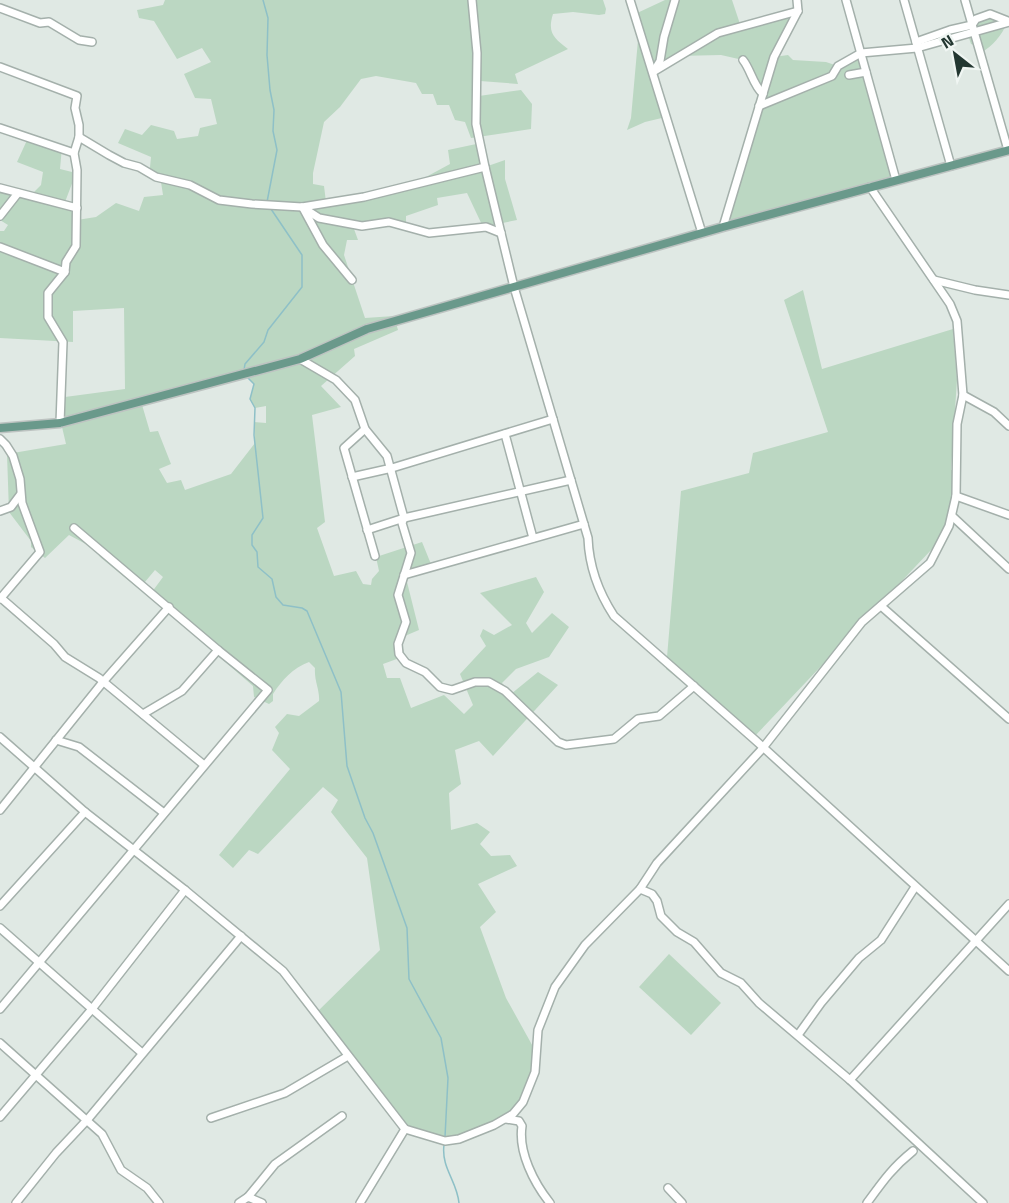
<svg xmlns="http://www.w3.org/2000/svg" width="1009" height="1203" viewBox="0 0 1009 1203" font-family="'Titillium Web',sans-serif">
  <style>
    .green { fill: #bbd7c2; fill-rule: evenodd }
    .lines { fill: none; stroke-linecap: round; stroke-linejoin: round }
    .stream { stroke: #8ec0c7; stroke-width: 1.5 }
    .minor-casing { stroke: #a4b0ab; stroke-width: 10 }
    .major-casing { stroke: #bdc3c1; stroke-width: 11 }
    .minor { stroke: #fff; stroke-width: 7 }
    .major { stroke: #6a998b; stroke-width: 8 }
  </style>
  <rect width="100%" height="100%" fill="#e0e9e4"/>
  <!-- green -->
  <g class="green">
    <path d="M165 0H603L606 9 605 14 599 15 573 12 553 14C547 33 554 38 568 49L515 74 518 84 480 81 479 96 521 90 532 104 531 129 471 138 465 122 455 120 449 105H437L433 94H422L416 83 376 76 361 79 340 107 324 122 313 173V184L324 186 326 202 413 184 450 164 448 150 481 143 485 167 505 160V179L517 220 483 227 467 193 437 198 438 205 406 216V223L385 218 354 229 358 240H347L344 255 365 318 394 316 398 330 354 349 355 356 321 386 341 407 312 415 325 522 317 528 334 576 356 571 363 584 371 585 372 579 379 571 376 557 422 542 433 569 406 578 419 630 400 638 405 656 383 664 387 678H400L411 708 444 695 464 714 473 705 460 674 486 646 480 636 483 629 494 635 512 625 480 593 536 577 544 592 526 623 532 633 552 613 569 627 549 657 516 669 502 683 511 694 538 672 558 685 493 756 479 741 455 750 461 784 449 793 451 830 477 823 490 832 480 844 491 856 510 855 517 866 478 884 496 912 480 927 506 998 536 1052 535 1072 513 1114 445 1141 405 1129 315 1014 380 950 367 858 331 812 338 800 323 787 258 854 249 850 233 868 219 855 290 769 272 750 279 733 275 727 287 714 299 716 319 701C320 690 314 681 315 668L309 662C293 668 282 680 273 694V701L269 704 254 697 253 686 149 596 163 577 155 570 139 589 100 557 95 549 69 535 45 558 31 547V541L9 512 7 454 66 444 62 427 65 418V397L125 389 124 308 73 311V342L0 338V231H4L8 225 0 220V185L31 195 41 185 43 172 17 162 28 138 62 147 60 169 76 173 65 202 77 220 96 217 116 203 139 211 144 197 163 195 161 182 149 178 151 157 118 143 125 129 142 135 151 125 174 131 177 139 198 136 200 128 217 124 211 99 195 98 184 74 211 62 202 48 177 59 154 21 139 18 137 10 163 5ZM247 377 254 384 250 399 255 408 266 406V423L254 422 255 443 231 474 185 490 181 480 167 483 159 469 171 464 158 431 150 432 140 398Z"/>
    <path d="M665 0H732L741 27 798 11 774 57 788 55 793 60 826 62 838 66 861 53 896 180 723 227 763 94 743 60 721 55 678 56 653 72 666 117 645 122 627 130 631 118 639 29 635 14Z"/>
    <path d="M990 14 1008 21C1001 37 994 44 980 54L978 46 971 44 965 26Z"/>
    <path d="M803 290 822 369 953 329 957 380 951 470H956L949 526 938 547 933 548 753 738 666 669 681 491 749 473 753 453 828 432 784 300Z"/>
    <path d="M669 954 721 1003 691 1035 639 987Z"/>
  </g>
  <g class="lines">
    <!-- stream -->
    <g class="stream">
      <path d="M263 0 268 18 267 55 270 90 274 110 273 131 277 150 267 202"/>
      <path d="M244 370 245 364 264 342 268 330 302 287V255L271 209"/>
      <path d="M247 377 254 384 250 399 255 408 254 435 263 518 252 535V545L257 552 258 567 272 579 276 597 283 605 302 608 307 611 341 692 347 766 365 818 373 833 407 928 409 979 441 1038 448 1078 445 1137"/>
      <path d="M444 1145C441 1168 457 1181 459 1203"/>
    </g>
    <defs>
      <g id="minor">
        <path d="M472 0 477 53 476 124 485 167 514 287 588 538C589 565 599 593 614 616L754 739 1009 971"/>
        <path d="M630 0 702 233"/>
        <path d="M846 0 896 180"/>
        <path d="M904 0 951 166"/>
        <path d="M965 0 1008 150"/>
        <path d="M0 8 40 23 49 22 79 40 92 42"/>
        <path d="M916 42 950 30 972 25 976 19 990 14 1008 21"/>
        <path d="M743 60C751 70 753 85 763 94"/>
        <path d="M0 67 77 96 75 108 79 125V137L74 153 77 170 76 246 66 262 65 272 48 293V317L63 342 60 423"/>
        <path d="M655 69 660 61 664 37 675 0"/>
        <path d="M653 72 718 33 798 11"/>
        <path d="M849 75 866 72"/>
        <path d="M759 106 832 76 838 66 861 53 917 48 1009 22"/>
        <path d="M0 128 74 153"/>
        <path d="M79 137 109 155 124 163 139 167 156 177 190 185 219 200 252 204 302 207 364 197 485 167"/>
        <path d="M0 188 77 208"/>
        <path d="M302 207 319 218 362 226 389 222 429 233 486 227 501 233"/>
        <path d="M303 208 323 245 352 280"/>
        <path d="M0 216 18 193"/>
        <path d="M723 227 774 57 798 11 797 0"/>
        <path d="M0 247 65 272"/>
        <path d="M934 280 975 290 1009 295"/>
        <path d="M300 359 336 380 355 400 365 429 387 456 404 518 402 523 411 553 398 595 406 622 398 644 399 654 406 663 425 672 440 687 452 690 475 682H489L505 691 558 742 566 745 614 739 638 719 659 716 694 686"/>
        <path d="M963 395 994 412 1009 426"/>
        <path d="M365 429 344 448 375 556"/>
        <path d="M505 434 533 538"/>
        <path d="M0 439 6 445 13 456 20 479 22 503 40 552 0 599"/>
        <path d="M352 477 392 468 553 419"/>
        <path d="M956 496 1009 515"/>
        <path d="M0 511 11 507 20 495"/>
        <path d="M952 516 1009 569"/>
        <path d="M367 530 404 518 571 480"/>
        <path d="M404 575 584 524"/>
        <path d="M1 598 54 644 65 657 99 678 204 765"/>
        <path d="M881 606 1009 719"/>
        <path d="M143 714 182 691 218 650"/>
        <path d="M0 737 85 812 185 890 283 971 405 1129 360 1203"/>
        <path d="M56 740 79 747 164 813"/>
        <path d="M0 810 103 682 169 607"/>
        <path d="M640 889 652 894 657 901 661 916 677 932 694 942 721 973 741 983 759 1003 850 1080 983 1203"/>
        <path d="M0 906 85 812"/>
        <path d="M0 928 142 1053"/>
        <path d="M0 1009 268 690 218 650 74 528"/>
        <path d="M798 1035 821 1003 859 958 881 940 915 887"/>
        <path d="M0 1043 102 1134 121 1170 147 1188 159 1203"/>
        <path d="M850 1080 1009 904"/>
        <path d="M0 1117 92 1009 185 890"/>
        <path d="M211 1118 285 1093 348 1056"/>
        <path d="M506 1119 519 1121 522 1126C518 1152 534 1183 550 1203"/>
        <path d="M405 1129 445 1141 459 1139 494 1125 513 1114 523 1102 535 1072 538 1030 555 987 585 945 640 889 657 863 762 749 862 622 930 563 949 526 956 496 957 424 963 395 957 321 950 304 870 187"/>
        <path d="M668 1188 682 1203"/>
        <path d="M248 1197 275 1164 342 1116"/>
        <path d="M16 1203 56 1153 88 1119 241 936"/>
        <path d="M239 1203 248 1197 262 1203"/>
        <path d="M867 1203C883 1181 892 1168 913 1151"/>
      </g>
      <path id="major" d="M0 428 60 423 300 359 367 329 723 227 1009 150"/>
    </defs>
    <!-- minor casing -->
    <use href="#minor" class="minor-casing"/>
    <!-- major casing -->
    <use href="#major" class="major-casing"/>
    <!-- minor -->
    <use href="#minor" class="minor"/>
    <!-- major -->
    <use href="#major" class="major"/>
  </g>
  <!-- north arrow -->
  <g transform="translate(955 54) rotate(329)" stroke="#f0f6f3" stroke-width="4.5" paint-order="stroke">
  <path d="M0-4.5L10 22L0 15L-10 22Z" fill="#233731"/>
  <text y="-9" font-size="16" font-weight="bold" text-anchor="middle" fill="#233731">N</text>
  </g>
</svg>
